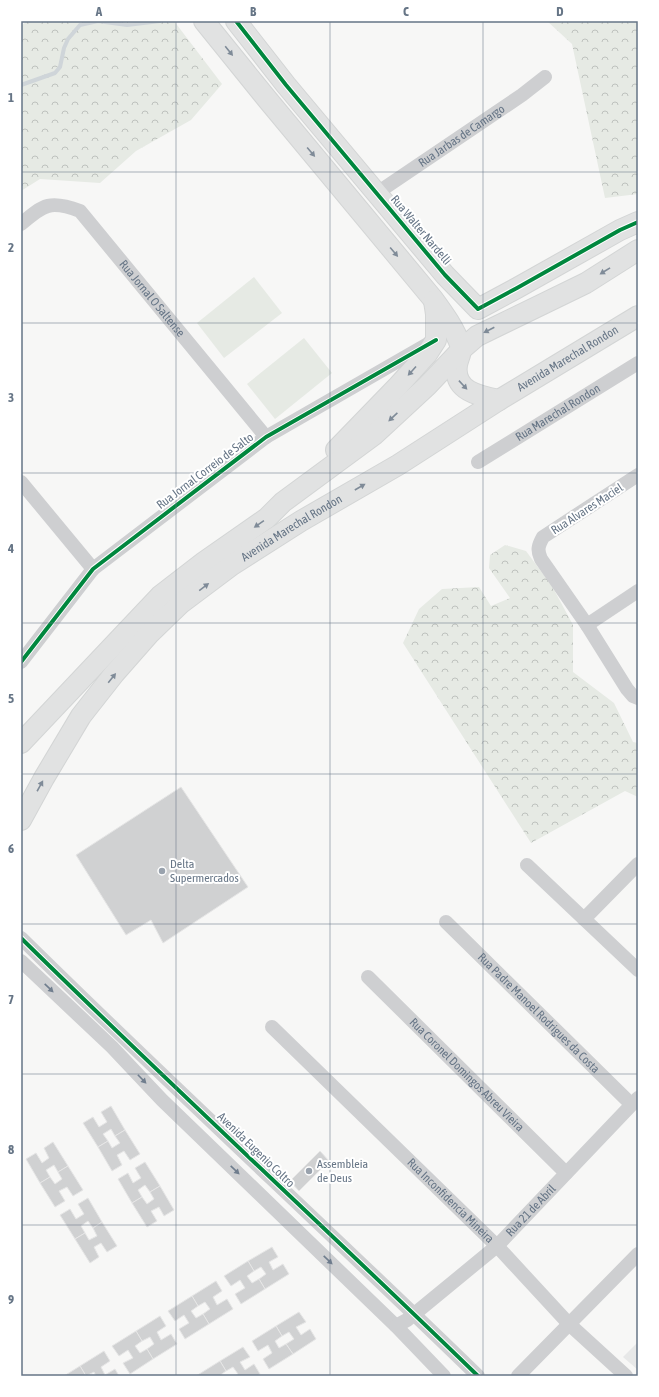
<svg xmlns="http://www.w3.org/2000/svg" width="659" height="1397" viewBox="0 0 659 1397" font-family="'Asap Condensed',sans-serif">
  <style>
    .built { fill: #e7e8e8 }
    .forest { fill: url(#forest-crowns) }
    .pitch { fill: #e6eae4 }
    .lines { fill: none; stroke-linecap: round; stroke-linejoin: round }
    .stream { stroke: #cfd5d9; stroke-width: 4 }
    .building { fill: #d0d1d2; stroke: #e6e6e6 }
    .secondary-casing { stroke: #d3d5d5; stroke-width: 22 }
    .street { stroke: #cecfd1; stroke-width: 14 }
    .secondary { stroke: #e1e2e2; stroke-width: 20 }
    .cycleway-casing { stroke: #fff; stroke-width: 6 }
    .cycleway { stroke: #00873e; stroke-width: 4 }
    .oneway { fill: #7f8b98 }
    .oneway2 { fill: #707e8e }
    .grid { fill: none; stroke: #667586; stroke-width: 1; stroke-opacity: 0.55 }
    .poi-dot { fill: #99a2ad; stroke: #fff; stroke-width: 1.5 }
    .labels { text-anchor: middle; stroke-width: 4; stroke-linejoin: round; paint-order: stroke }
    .street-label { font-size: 12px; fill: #667586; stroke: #fff }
    .poi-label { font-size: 12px; fill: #667586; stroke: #fff; text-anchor: start }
    .neatline { fill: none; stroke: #667586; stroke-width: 1.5 }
    .grid-label { font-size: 13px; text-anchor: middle; font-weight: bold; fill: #667586 }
  </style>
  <defs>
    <pattern id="forest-crowns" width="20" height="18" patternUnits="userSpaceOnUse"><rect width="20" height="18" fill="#e6eae4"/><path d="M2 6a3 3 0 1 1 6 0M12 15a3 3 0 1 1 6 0" fill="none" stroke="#bec2be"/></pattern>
  </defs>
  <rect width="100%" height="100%" fill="#f7f7f6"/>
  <!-- built -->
  <path class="built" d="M638 1342V1370L623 1357Z"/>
  <!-- forest -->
  <g class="forest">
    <path d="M27 21H174L222 84 191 120 136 151 100 183 40 179 21 191V26Z"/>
    <path d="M547 21H638V194L605 198 572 44Z"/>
    <path d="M505 545 526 551 552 586 573 625V672L614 703 633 742 638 743V797L625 791 531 843 403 643 419 609 442 589 479 587 491 606 510 598 489 568 490 555Z"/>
  </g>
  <!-- pitch -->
  <g class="pitch">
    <path d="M254 277 282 313 224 358 197 323Z"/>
    <path d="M304 338 332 373 275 419 247 384Z"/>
  </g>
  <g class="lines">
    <!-- stream -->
    <path class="stream" d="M21 85 55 73 60 67 64 48 68 39 80 25 98 21 127 25 160 21"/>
  </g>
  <!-- building -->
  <g class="building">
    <path d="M181 787 248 887 163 943 151 920 126 935 76 855Z"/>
    <path d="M111 1106 125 1130 115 1136 111 1129 103 1134 108 1141 98 1147 83 1123 93 1117 99 1127 107 1122 101 1112Z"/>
    <path d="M125 1130 140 1154 130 1160 124 1151 117 1155 122 1165 112 1171 98 1147 108 1141 112 1148 120 1143 115 1136Z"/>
    <path d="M53 1142 68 1166 58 1172 54 1165 46 1170 50 1177 40 1183 26 1159 36 1153 42 1163 49 1158 44 1148Z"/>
    <path d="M320 1151 329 1161 299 1191 290 1181Z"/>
    <path d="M145 1162 160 1186 150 1192 145 1185 138 1190 142 1197 132 1203 118 1179 128 1173 133 1183 141 1178 135 1168Z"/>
    <path d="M68 1166 83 1190 73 1196 67 1187 59 1191 65 1201 55 1207 40 1183 50 1177 55 1184 62 1179 58 1172Z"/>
    <path d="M160 1186 174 1210 164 1216 159 1207 151 1211 157 1221 147 1227 132 1203 142 1197 147 1204 154 1199 150 1192Z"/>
    <path d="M88 1198 102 1222 93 1228 88 1221 81 1226 85 1233 75 1239 60 1215 70 1209 76 1219 84 1214 78 1204Z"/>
    <path d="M102 1222 117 1246 107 1252 101 1243 94 1247 99 1257 90 1263 75 1239 85 1233 89 1240 97 1236 93 1228Z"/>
    <path d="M272 1247 278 1257 269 1262 273 1270 283 1264 289 1274 265 1289 259 1279 266 1274 261 1267 254 1271 248 1261Z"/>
    <path d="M248 1261 254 1271 247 1276 252 1283 259 1279 265 1289 241 1304 235 1294 245 1288 240 1280 231 1286 224 1276Z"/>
    <path d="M216 1281 222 1291 213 1297 217 1305 227 1299 233 1309 209 1324 203 1314 210 1309 205 1302 198 1306 192 1296Z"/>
    <path d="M192 1296 198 1306 191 1311 196 1318 203 1314 209 1324 185 1339 179 1329 189 1323 184 1315 175 1321 168 1311Z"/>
    <path d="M299 1312 306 1322 296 1327 301 1335 310 1329 316 1339 293 1354 286 1344 294 1339 289 1332 282 1336 276 1326Z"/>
    <path d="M160 1316 166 1326 157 1332 161 1340 171 1334 177 1344 153 1359 147 1349 154 1344 150 1337 142 1341 136 1331Z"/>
    <path d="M276 1326 282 1336 275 1341 279 1348 286 1344 293 1354 269 1369 263 1359 272 1353 268 1345 258 1351 252 1341Z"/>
    <path d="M136 1331 142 1341 135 1346 140 1353 147 1349 153 1359 130 1374 123 1363 133 1358 128 1350 119 1356 112 1346Z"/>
    <path d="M243 1347 250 1357 240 1362 245 1370 254 1364 260 1374 257 1376H235L238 1374 233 1367 226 1371 220 1361Z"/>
    <path d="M104 1351 110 1361 101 1367 105 1375 115 1369 119 1376H96L94 1372 86 1376 80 1366Z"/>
    <path d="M220 1361 226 1371 219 1376H196Z"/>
    <path d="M80 1366 86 1376H64Z"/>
  </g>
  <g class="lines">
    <defs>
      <g id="secondary">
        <path d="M204 21 267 99 433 299C444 314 455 329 461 347 462 352 458 359 457 365 453 391 479 396 499 400"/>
        <path d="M236 21 286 85 445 275 478 309 517 288 620 230 638 222"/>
        <path d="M336 450 398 386 427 354 436 340V314L434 301"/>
        <path d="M21 743 160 596 204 562 267 518 283 502 374 435 427 386 462 349 477 336 586 283 638 250"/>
        <path id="s8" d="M21 820 44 778 81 716 114 674 150 633 180 604 232 565 301 521 398 465 499 400 638 316"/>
      </g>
    </defs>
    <!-- secondary casing -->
    <use href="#secondary" class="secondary-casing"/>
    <!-- street -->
    <g class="street">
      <path id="s1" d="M377 193 522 95 545 77"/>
      <path id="s2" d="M21 224C44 204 51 200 80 211L266 437"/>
      <path id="s3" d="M478 462 638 363"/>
      <path d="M638 475 543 537C538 546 537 550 541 559L587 625 627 689 633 696 638 698"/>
      <path d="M21 482 93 569"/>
      <path d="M587 625 638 591"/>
      <path d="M21 662 93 569 266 437 433 341"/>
      <path d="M527 865 638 970"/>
      <path d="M584 919 638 864"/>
      <path id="s4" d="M446 922 631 1104"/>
      <path d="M21 938C171 1086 327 1229 478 1376"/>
      <path d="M21 961 112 1047 162 1100 396 1326 444 1376"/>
      <path id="s5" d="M368 977 566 1173"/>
      <path id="s6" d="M272 1027 497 1246 569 1324 626 1376"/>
      <path id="s7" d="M396 1326 407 1320 497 1246 638 1098"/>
      <path d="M518 1376 638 1254"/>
    </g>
    <!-- secondary -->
    <use href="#secondary" class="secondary"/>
    <defs>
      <g id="cycleway">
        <path d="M236 21 286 85 445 275 478 309 517 288 620 230 638 222"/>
        <path d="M21 662 93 569 266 437 436 340"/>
        <path d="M21 938C171 1086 327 1229 478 1376"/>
      </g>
    </defs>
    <!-- cycleway casing -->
    <use href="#cycleway" class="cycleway-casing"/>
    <!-- cycleway -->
    <use href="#cycleway" class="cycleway"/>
  </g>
  <!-- one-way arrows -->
  <defs><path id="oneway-solid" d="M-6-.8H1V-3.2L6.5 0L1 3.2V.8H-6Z"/></defs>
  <g class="oneway">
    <use href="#oneway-solid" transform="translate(229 51) rotate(51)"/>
    <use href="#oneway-solid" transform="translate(311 152) rotate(50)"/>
    <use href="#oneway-solid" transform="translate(394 252) rotate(50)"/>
    <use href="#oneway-solid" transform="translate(605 271) rotate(148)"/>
    <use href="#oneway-solid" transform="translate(489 330) rotate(153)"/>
    <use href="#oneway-solid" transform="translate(412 371) rotate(132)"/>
    <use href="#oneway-solid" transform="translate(463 385) rotate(47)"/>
    <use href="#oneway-solid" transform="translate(393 417) rotate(137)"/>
    <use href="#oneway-solid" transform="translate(360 487) rotate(-30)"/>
    <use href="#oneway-solid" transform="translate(259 524) rotate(145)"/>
    <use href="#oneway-solid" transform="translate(204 587) rotate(-37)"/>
    <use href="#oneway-solid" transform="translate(112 678) rotate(-51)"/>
    <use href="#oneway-solid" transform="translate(40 786) rotate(-61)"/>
  </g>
  <g class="oneway2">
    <use href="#oneway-solid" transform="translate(49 988) rotate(44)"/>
    <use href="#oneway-solid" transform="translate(142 1079) rotate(46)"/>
    <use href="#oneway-solid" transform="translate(235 1170) rotate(44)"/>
    <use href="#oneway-solid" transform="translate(328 1260) rotate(44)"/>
  </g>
  <!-- grid -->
  <path class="grid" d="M176 21V1376M330 21V1376M483 21V1376M21 172H638M21 323H638M21 473H638M21 623H638M21 774H638M21 924H638M21 1074H638M21 1225H638"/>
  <!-- markers -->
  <g class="poi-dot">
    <circle cx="162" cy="871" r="4"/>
    <circle cx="309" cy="1171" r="4"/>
  </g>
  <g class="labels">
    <!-- street labels -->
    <g class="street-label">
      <text dy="4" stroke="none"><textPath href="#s1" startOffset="102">Rua Jarbas de Camargo</textPath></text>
      <text transform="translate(421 230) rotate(50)" y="4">Rua Walter Nardelli</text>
      <text dy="4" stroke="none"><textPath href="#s2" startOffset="179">Rua Jornal O Saltense</textPath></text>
      <text dy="4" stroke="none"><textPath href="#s8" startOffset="729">Avenida Marechal Rondon</textPath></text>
      <text dy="4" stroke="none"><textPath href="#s3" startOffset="94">Rua Marechal Rondon</textPath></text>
      <text transform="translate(205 471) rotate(-37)" y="4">Rua Jornal Correio de Salto</text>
      <text transform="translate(587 509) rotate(-33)" y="4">Rua Alvares Maciel</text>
      <text dy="4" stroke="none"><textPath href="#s8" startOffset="405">Avenida Marechal Rondon</textPath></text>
      <text dy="4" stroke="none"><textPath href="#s4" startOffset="130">Rua Padre Manoel Rodrigues da Costa</textPath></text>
      <text dy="4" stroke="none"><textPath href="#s5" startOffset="139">Rua Coronel Domingos Abreu Vieira</textPath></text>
      <text transform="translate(256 1150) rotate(44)" y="4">Avenida Eugenio Coltro</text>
      <text dy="4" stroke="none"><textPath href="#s6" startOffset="249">Rua Inconfidencia Mineira</textPath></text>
      <text dy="4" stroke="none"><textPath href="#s7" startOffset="178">Rua 21 de Abril</textPath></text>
    </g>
    <!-- poi labels -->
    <g class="poi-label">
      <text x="170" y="868">Delta<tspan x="170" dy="14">Supermercados</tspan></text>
      <text x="317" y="1168">Assembleia<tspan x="317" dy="14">de Deus</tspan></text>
    </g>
  </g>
  <!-- border -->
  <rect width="659" height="1397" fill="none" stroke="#ffffff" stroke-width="44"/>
  <rect x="22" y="22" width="615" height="1353" class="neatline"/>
  <g class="grid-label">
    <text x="99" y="16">A</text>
    <text x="253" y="16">B</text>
    <text x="406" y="16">C</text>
    <text x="560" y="16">D</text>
    <text x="11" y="102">1</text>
    <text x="11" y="252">2</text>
    <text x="11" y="402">3</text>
    <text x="11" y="553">4</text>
    <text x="11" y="703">5</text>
    <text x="11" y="853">6</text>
    <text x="11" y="1004">7</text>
    <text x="11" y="1154">8</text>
    <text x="11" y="1304">9</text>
  </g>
</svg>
